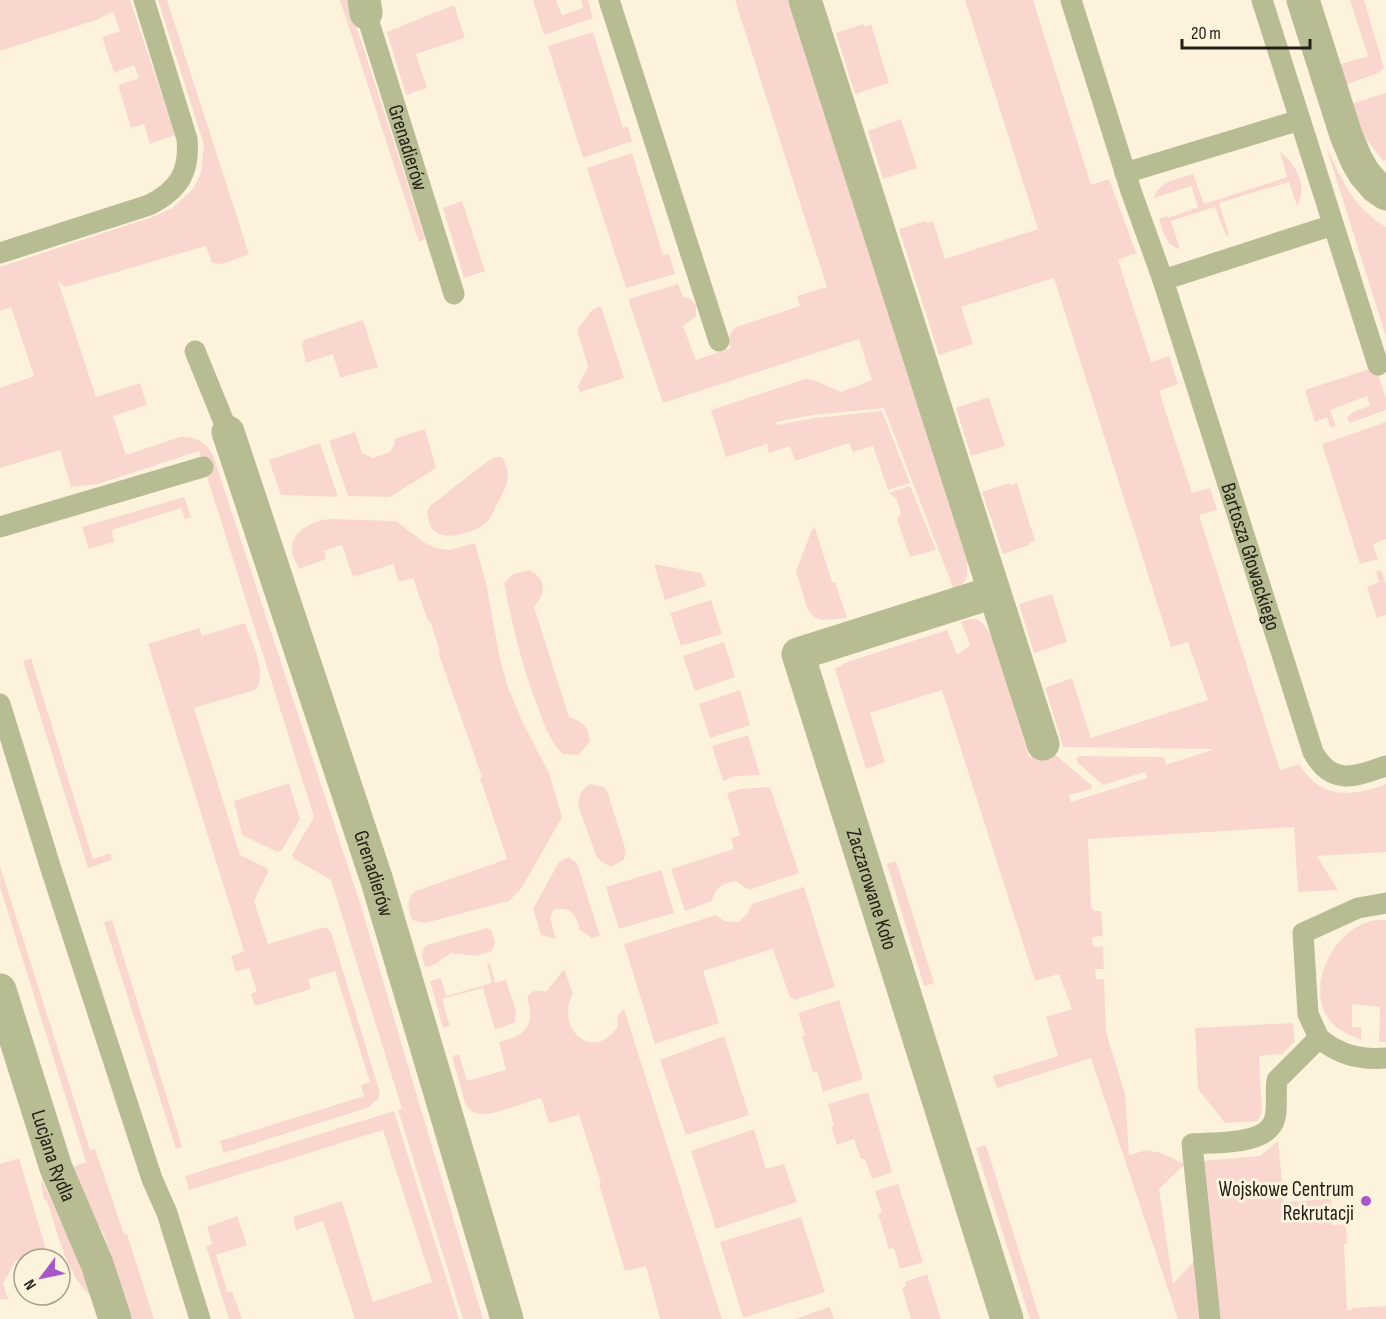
<svg xmlns="http://www.w3.org/2000/svg" width="1386" height="1319" viewBox="0 0 1386 1319" font-family="'Sofia Sans Condensed',sans-serif">
  <style>
    .green { fill: #f9d7cf }
    .lines { fill: none; stroke-linecap: round; stroke-linejoin: round }
    .lane { stroke: #b7bc92; stroke-width: 21 }
    .street { stroke: #b7bc92; stroke-width: 33 }
    .poi-dot { fill: #a757c7; stroke: #fdf3dd; stroke-width: 2 }
    .labels { text-anchor: middle; stroke-width: 6; stroke-linejoin: round; paint-order: stroke }
    .street-label { font-size: 21px; fill: #242018; stroke: #fdf3dd }
    .poi-label { font-size: 21px; fill: #242018; stroke: #fdf3dd; text-anchor: end }
  </style>
  <rect width="100%" height="100%" fill="#fdf3dd"/>
  <!-- green -->
  <g class="green">
    <path d="M0 0H130L175 135 150 144 144 124 131 128 118 85 139 78 134 65 114 73 102 37 120 31 113 12 96 20 0 51Z"/>
    <path d="M158 0H167L249 254 223 264 212 263 206 246 65 287 58 281 96 397 140 383 147 405 113 416 126 455 180 437C196 437 205 441 213 455L360 903 483 1319H463L398 1110 402 1109 331 880 294 859 292 855 314 817 199 451 98 484 71 487 60 450 0 468V388L34 376 11 307 0 311V267L155 216 172 208 193 189 201 173 204 145Z"/>
    <path d="M340 0H348L425 239 419 242Z"/>
    <path d="M533 0H556L562 15 583 8 581 0H588L593 18 544 35Z"/>
    <path d="M735 0H788L967 561C967 577 969 581 954 590L884 408 813 415 776 422 777 425 814 418 882 411 910 483 888 490 873 446 853 452 849 443 795 461 790 446 769 453 767 444 726 457 711 410 805 379 816 381 841 392 872 380 859 339 663 403 628 299 678 284 683 297 690 298 696 305V316L683 326 696 360 731 348C728 338 729 334 736 327L800 306 797 296 827 287Z"/>
    <path d="M965 0H1033L1091 185 1109 179 1136 253 1118 260 1151 362 1169 356 1178 384 1159 391 1192 493 1210 488 1217 510 1199 515 1280 770 1299 764C1321 800 1351 797 1386 784V852L1317 856 1338 890 1298 892 1294 827 1088 839 1091 907 1095 911H1101L1103 936 1092 937 1093 947 1103 946 1104 969H1095L1096 979H1104L1106 1032 1125 1094 1129 1155 1147 1150 1161 1153 1185 1164 1159 1189 1173 1284 1194 1261 1200 1319H1178L1091 1058 997 1088 993 1076 1058 1056 1046 1017 1072 1009 1059 974 1035 981 942 690 870 713 885 762 866 769 835 669 847 662 947 630 957 655 970 645 961 622C978 615 982 620 991 635L1029 757 1051 751 1092 786V789L1069 795 1071 802 1147 778 1145 772 1103 785 1078 763 1076 759 1079 756 1162 757 1166 759 1165 765 1215 749 1061 747 1063 746 1045 688 1072 678 1091 738 1208 700 1188 642 1171 647 1054 278 961 307 973 344 939 355 899 229 926 221 927 223 933 221 945 259 1038 229Z"/>
    <path d="M1350 0H1364L1384 68 1378 73 1345 85 1338 65 1368 56Z"/>
    <path d="M454 5 465 38 416 54 427 88 406 95 387 32Z"/>
    <path d="M863 24 864 27 871 24 889 83 855 94 836 33Z"/>
    <path d="M593 32 623 128 628 126 632 141 583 158 548 46Z"/>
    <path d="M1386 93V160L1383 161 1364 136 1350 104Z"/>
    <path d="M901 119 917 168 883 179 868 131Z"/>
    <path d="M1326 146C1341 179 1354 208 1386 227V337Z"/>
    <path d="M1280 152C1297 164 1308 188 1297 206L1289 182 1219 203 1229 235 1226 236 1215 207 1171 221 1180 249C1165 245 1163 232 1159 219L1167 216 1168 218 1198 207 1191 186 1154 198C1159 181 1178 179 1193 174L1204 204 1287 177Z"/>
    <path d="M632 153 663 255 669 254 675 274 626 288 587 168Z"/>
    <path d="M462 201 485 271 464 278 443 208Z"/>
    <path d="M601 306 624 378 580 392 578 386 588 366 577 330 592 310Z"/>
    <path d="M363 320 378 367 340 378 333 354 306 363 302 345 304 340Z"/>
    <path d="M1376 367 1386 399V410L1350 423 1347 417 1355 411 1370 406 1367 396 1330 410 1336 426 1330 428 1327 417 1315 422 1305 390Z"/>
    <path d="M989 397 1005 446 971 456 956 408Z"/>
    <path d="M1386 422V539L1373 544 1378 559 1360 564 1322 444Z"/>
    <path d="M425 429 436 468 390 497 348 496 329 441 355 432 362 453 373 458 390 452 395 443 394 439Z"/>
    <path d="M320 443 338 497 281 495 269 460Z"/>
    <path d="M496 457H502C514 476 505 490 495 508 492 514 490 520 485 524 474 532 448 541 436 532 429 528 428 518 427 511L430 506 488 461Z"/>
    <path d="M1009 483 1010 485 1017 483 1035 541 1029 543V545L1003 554 982 492Z"/>
    <path d="M910 486 936 550 910 557 897 519 901 513 896 498 889 493Z"/>
    <path d="M184 497 191 517 185 519 181 508 112 530 114 542 89 549 82 527Z"/>
    <path d="M329 519 396 521 425 543 436 548 449 550 475 543 486 583 499 654 507 685 524 725 549 773 562 817 521 889 509 901 425 923 412 920C408 908 405 900 416 891L507 859 480 778 482 777 438 652 440 651 430 621H428L413 578 399 582 393 564 353 577 342 545 324 551 326 559 299 569C297 564 292 556 292 551 290 531 313 521 329 519Z"/>
    <path d="M815 528 832 582H835L847 618 822 620 814 617 807 608 796 571 812 529Z"/>
    <path d="M654 564 701 573 706 586 665 600Z"/>
    <path d="M530 570C547 581 546 592 534 607L569 717C581 721 589 726 590 741L579 755 563 754C550 742 543 722 537 705 522 665 512 625 504 583L513 574Z"/>
    <path d="M1381 570 1386 585V615L1377 618 1367 587 1379 582 1376 572Z"/>
    <path d="M1052 594 1067 642 1034 653 1019 604Z"/>
    <path d="M711 600 722 634 681 646 670 613Z"/>
    <path d="M245 623C251 641 269 675 255 690L194 708 240 855 267 868 268 872 254 901 268 944 325 927 331 932 380 1093 378 1099 367 1108 224 1153 220 1141 364 1096 361 1085 370 1082 335 971 308 979 311 989 255 1006 251 994 257 991 249 968 236 972 231 956 244 951 148 644 199 628 202 636Z"/>
    <path d="M724 642 735 677 695 691 683 656Z"/>
    <path d="M31 658 93 859 110 853 112 860 88 868 23 661Z"/>
    <path d="M740 690 750 725 710 738 699 704Z"/>
    <path d="M748 735 760 775 735 776 723 781 712 746Z"/>
    <path d="M289 783 300 819 282 850 277 852 242 835 234 801Z"/>
    <path d="M590 784 604 787 608 794 626 851 624 860 610 867 597 858 579 808C577 797 581 790 590 784Z"/>
    <path d="M770 787 799 873 749 890 736 881C723 883 715 887 712 901L685 911 671 869 734 849 731 838 740 835 727 793 740 789Z"/>
    <path d="M569 857 577 863 600 936 592 938 580 930C576 915 572 906 554 910L550 917 556 939 541 935 533 909 559 862Z"/>
    <path d="M896 861 934 983 924 986 887 864Z"/>
    <path d="M0 866 90 1150 95 1149 124 1234H127L154 1319H132L104 1235 88 1206 73 1167 86 1162 0 887Z"/>
    <path d="M661 870 674 913 619 929 606 887Z"/>
    <path d="M804 887 835 987 794 1000 793 997 790 998 773 949 703 971 719 1023 655 1044 624 944 716 915 724 921 738 922 748 913 752 904Z"/>
    <path d="M112 920 178 1133 182 1147 176 1149 104 922Z"/>
    <path d="M1386 920V1042H1379L1380 1007 1352 1004V1027H1361V1040C1351 1035 1341 1032 1333 1024 1303 994 1330 933 1368 922 1374 920 1380 920 1386 920Z"/>
    <path d="M487 928 491 930 495 943 492 951 476 956 451 953 432 966 425 967C423 958 419 952 427 945Z"/>
    <path d="M490 963 495 983 506 980 516 1011 515 1022 495 1030 483 988 442 999 450 1026 443 1028 430 981 441 978 446 996 492 983 487 964Z"/>
    <path d="M564 969 573 993C554 1029 594 1064 618 1026L617 1016 624 1009 722 1319H660L646 1266 625 1271 599 1184 601 1183 579 1115 549 1123 541 1098C527 1102 492 1116 480 1114 472 1113 468 1109 465 1103L452 1056 459 1054 467 1081 506 1070 499 1042C514 1038 529 1034 530 1016 531 1009 527 1003 528 996 534 988 539 992 547 991Z"/>
    <path d="M839 1000 863 1079 823 1092 817 1071 813 1072 802 1036 805 1035 798 1013Z"/>
    <path d="M1293 1023 1295 1041 1282 1054 1259 1056 1262 1112 1258 1121 1225 1123 1198 1089 1195 1028Z"/>
    <path d="M724 1036 749 1115 686 1135 660 1060Z"/>
    <path d="M868 1092 892 1172 872 1179 865 1159H861L854 1139 837 1145 831 1127 834 1125 828 1104Z"/>
    <path d="M394 1111 459 1319H355L323 1221 296 1230 293 1217 342 1201 373 1302 432 1282 383 1130 189 1190 185 1176Z"/>
    <path d="M754 1129 766 1169 784 1164 797 1202 716 1229 691 1151Z"/>
    <path d="M1278 1141 1284 1202 1331 1199 1333 1225 1346 1224 1347 1244H1344L1347 1310H1352V1308L1386 1306V1319H1218L1202 1161 1260 1156Z"/>
    <path d="M986 1145 1040 1319H1030L976 1148Z"/>
    <path d="M19 1158 46 1249 15 1261 3 1284 8 1299H0V1164Z"/>
    <path d="M42 1180 75 1253 91 1296C66 1275 57 1230 47 1201L43 1198C44 1191 40 1187 42 1180Z"/>
    <path d="M898 1184 923 1262 900 1269 894 1248 889 1249 878 1214 882 1212 875 1191Z"/>
    <path d="M237 1216 247 1245 216 1255 228 1293 232 1291 242 1319H229L206 1246 212 1244 207 1227Z"/>
    <path d="M801 1217 825 1292 743 1318 720 1242Z"/>
    <path d="M927 1274 941 1319H911L902 1288 906 1286 905 1282Z"/>
    <path d="M830 1307 834 1319H795Z"/>
  </g>
  <g class="lines">
    <!-- lane -->
    <g class="lane">
      <path d="M609 0 719 341"/>
      <path id="s1" d="M1071 0 1131 191 1163 280 1313 752C1332 787 1356 776 1386 766"/>
      <path d="M1262 0 1378 365"/>
      <path id="s2" d="M366 13 454 294"/>
      <path d="M1125 173 1300 120"/>
      <path d="M0 253 149 205C179 190 190 172 187 139L144 0"/>
      <path d="M1163 280 1333 225"/>
      <path d="M195 351 228 432"/>
      <path d="M0 527 203 467"/>
      <path d="M0 704 51 869 152 1179 167 1213 200 1319"/>
      <path d="M1319 1038C1339 1055 1360 1060 1386 1058"/>
      <path d="M1210 1319 1192 1144C1216 1142 1268 1146 1275 1118 1278 1105 1275 1093 1277 1080L1319 1038 1308 1014 1303 933 1358 908 1386 903"/>
    </g>
    <!-- street -->
    <g class="street">
      <path d="M364 0 366 13"/>
      <path d="M805 0 1043 744"/>
      <path d="M1303 0 1346 135 1356 159 1364 173 1376 187 1386 194"/>
      <path id="s3" d="M228 432 377 881 507 1319"/>
      <path id="s4" d="M994 592 798 654 1007 1319"/>
      <path id="s5" d="M0 990 56 1168 97 1264 115 1319"/>
    </g>
  </g>
  <!-- markers -->
  <circle class="poi-dot" cx="1366" cy="1201" r="6"/>
  <g class="labels">
    <!-- street labels -->
    <g class="street-label">
      <text dy="7" stroke="none"><textPath href="#s2" startOffset="141">Grenadierów</textPath></text>
      <text dy="7" stroke="none"><textPath href="#s1" startOffset="585">Bartosza Głowackiego</textPath></text>
      <text dy="7" stroke="none"><textPath href="#s3" startOffset="465">Grenadierów</textPath></text>
      <text dy="7" stroke="none"><textPath href="#s4" startOffset="452">Zaczarowane Koło</textPath></text>
      <text dy="7" stroke="none"><textPath href="#s5" startOffset="174">Lucjana Rydla</textPath></text>
    </g>
    <!-- poi labels -->
    <g class="poi-label">
      <text x="1354" y="1196">Wojskowe Centrum<tspan x="1354" dy="24">Rekrutacji</tspan></text>
    </g>
  </g>
  <!-- north arrow -->
  <g transform="translate(42 1277) rotate(238)"><circle r="28" fill="#fdf3dd" stroke="#a69f8e" stroke-width="1.5"/>
  <path d="M0-4.5L10 22L0 15L-10 22Z" fill="#a757c7"/>
  <text y="-9" font-size="16" font-weight="bold" text-anchor="middle" fill="#242018">N</text>
  </g>
  <!-- scale -->
  <path d="M1182 39v9h128v-9" fill="none" stroke="#242018" stroke-width="3"/>
  <text x="1191" y="39" font-size="18" fill="#242018" stroke="#fdf3dd" stroke-width="4.5" paint-order="stroke">20 m</text>
</svg>
